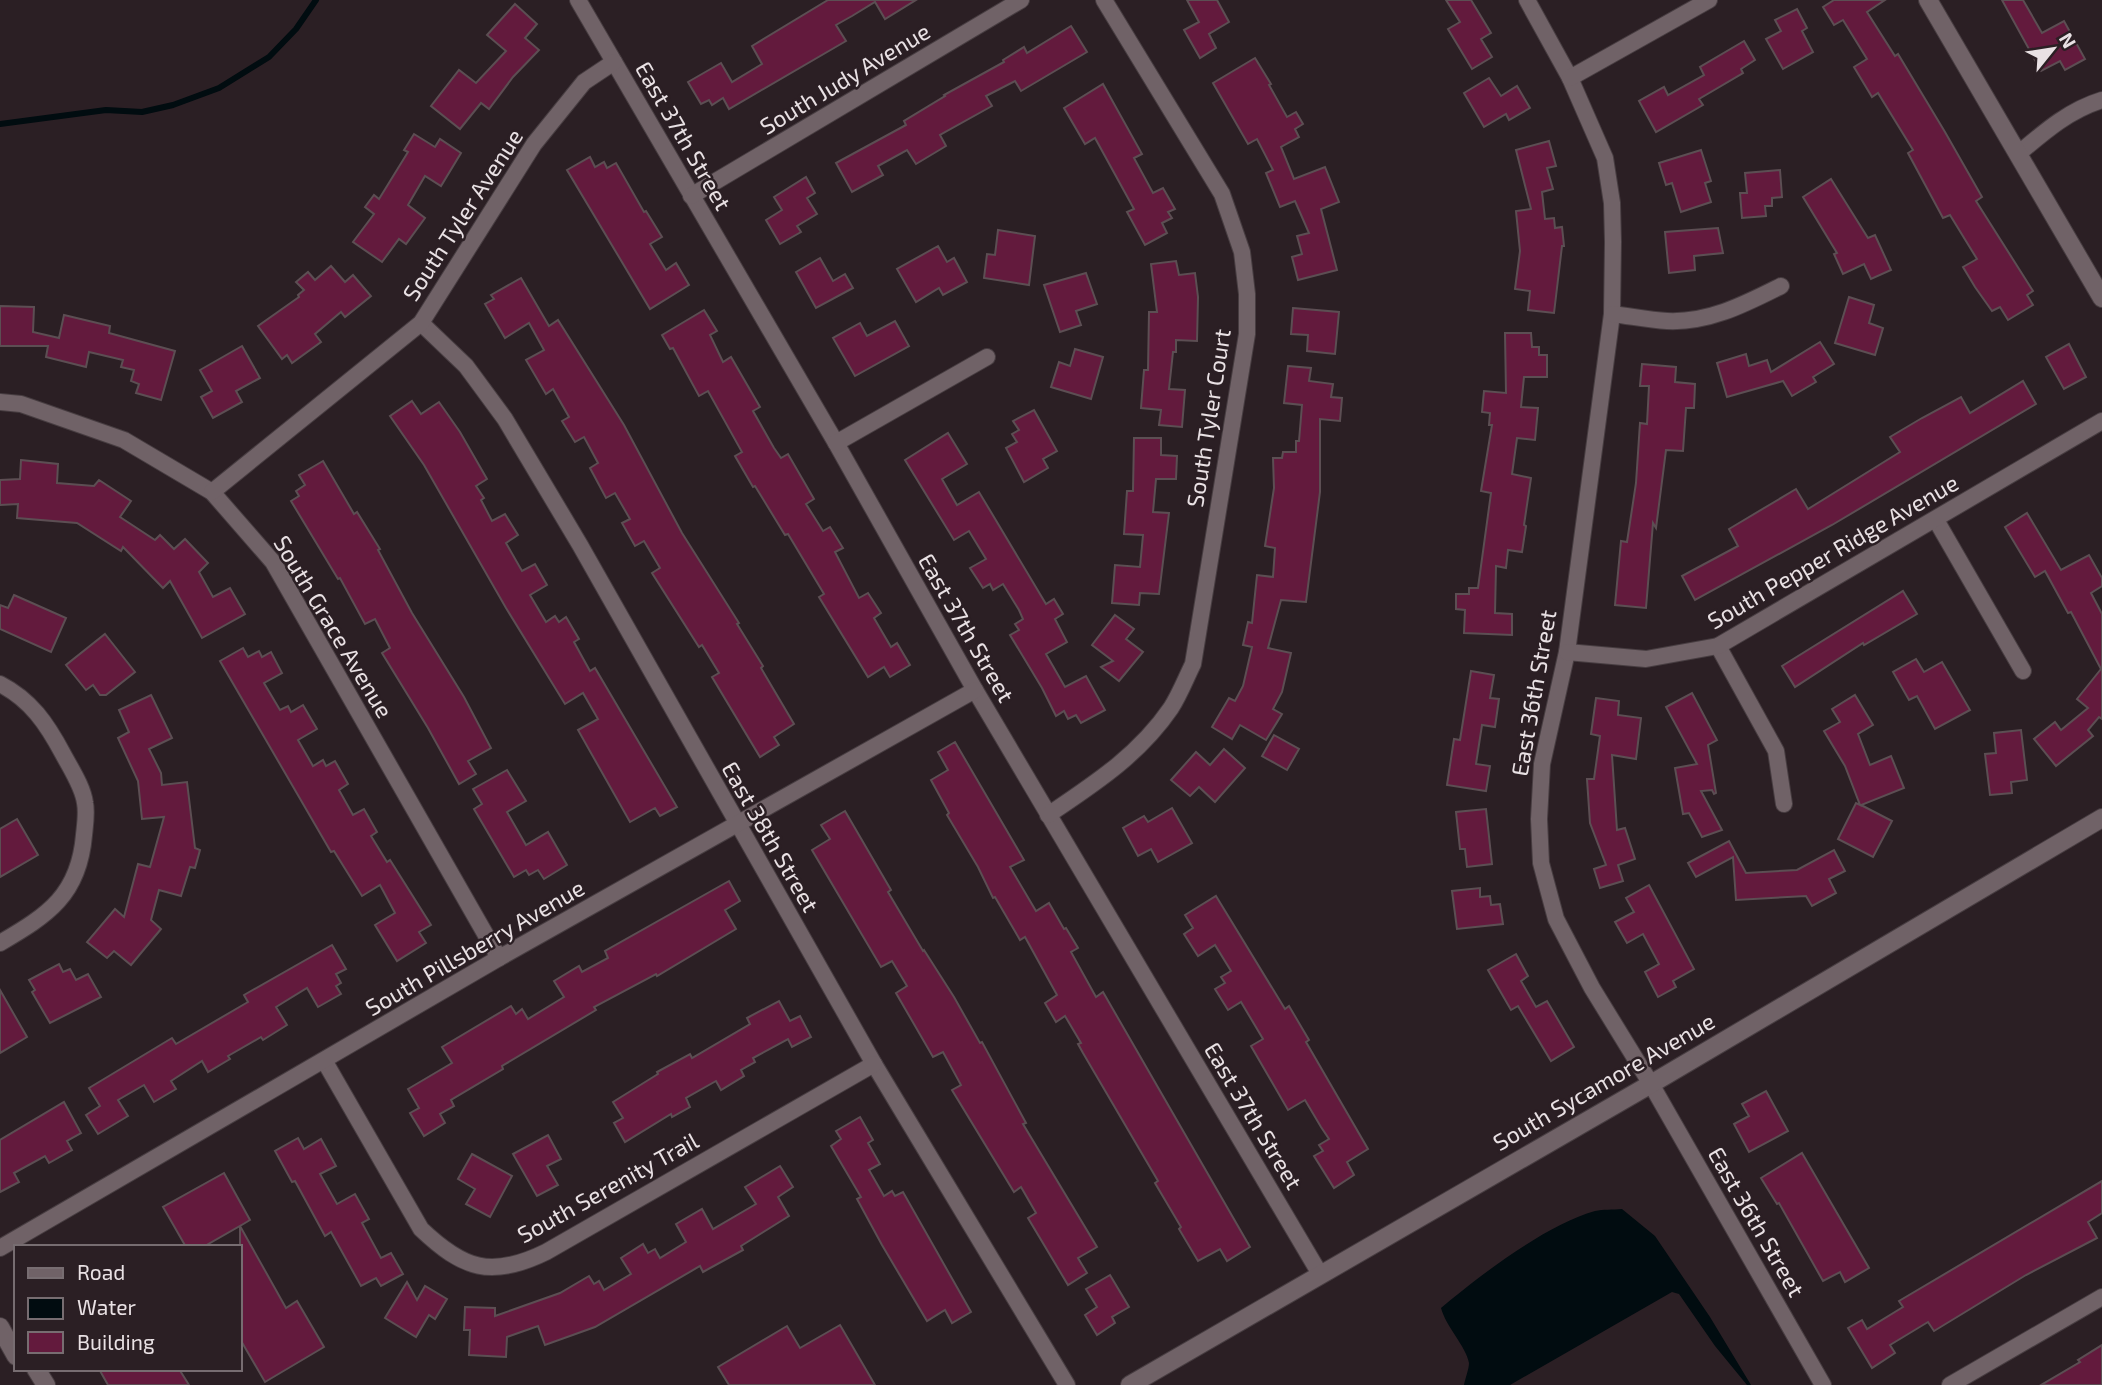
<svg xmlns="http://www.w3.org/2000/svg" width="2102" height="1385" viewBox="0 0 2102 1385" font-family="'Exo 2',sans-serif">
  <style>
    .water { fill: #010c10 }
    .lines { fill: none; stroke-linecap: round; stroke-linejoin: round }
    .stream { stroke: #010c10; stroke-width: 6 }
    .building { fill: #631a3d; stroke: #5c4e53; stroke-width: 2 }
    .minor-casing { stroke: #473d41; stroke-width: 18 }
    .tertiary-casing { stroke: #473d41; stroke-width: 20 }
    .secondary-casing { stroke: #473d41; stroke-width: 20 }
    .minor { stroke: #706267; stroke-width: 16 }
    .tertiary { stroke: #706267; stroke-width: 18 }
    .secondary { stroke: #706267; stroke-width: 18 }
    .labels { text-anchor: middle; stroke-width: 5; stroke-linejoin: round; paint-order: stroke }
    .street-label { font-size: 23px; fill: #e9e1e4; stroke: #2b1f24 }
  </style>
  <rect width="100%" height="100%" fill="#2b1f24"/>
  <!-- water -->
  <path class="water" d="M1622 1209 1655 1236 1710 1317 1751 1385H1747L1715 1346 1679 1294 1672 1292 1510 1385H1464C1465 1379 1469 1369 1469 1363 1466 1346 1446 1327 1441 1308 1479 1276 1547 1224 1595 1211 1603 1209 1613 1210 1622 1209Z"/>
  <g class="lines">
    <!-- stream -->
    <path class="stream" d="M0 124 106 110 142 112 173 105 219 88 269 57 296 29 316 0"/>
  </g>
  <!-- building -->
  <g class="building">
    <path d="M828 0H916L885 19 875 2 852 16 836 25 846 41 729 109 723 98 712 105 709 100 701 104 688 82 721 63 732 82 762 64 752 46Z"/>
    <path d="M1187 0H1217L1229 22 1209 34 1216 48 1200 58 1184 30 1199 22Z"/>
    <path d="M1446 0H1471L1491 33 1481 39 1492 57 1472 69 1448 29 1460 22Z"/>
    <path d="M1834 0H1885L1867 12 1895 56 1898 54 1945 132 1982 197 1976 201 2033 291 2027 295 2033 305 2008 320 2000 307 1992 311 1975 287 1963 267 1977 259 1950 215 1943 218 1908 153 1913 150 1878 93 1872 97 1854 67 1867 59 1843 20 1834 25 1823 7Z"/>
    <path d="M2002 0H2023L2042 33 2064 21 2085 59 2065 70 2060 61 2041 71Z"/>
    <path d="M515 4 537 24 525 38 539 50 513 77 489 109 481 103 460 129 431 106 459 70 476 83 506 51 487 35Z"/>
    <path d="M1797 9 1807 28 1802 31 1813 52 1783 69 1766 39 1781 31 1775 20Z"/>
    <path d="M1071 26 1087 52 1021 91 1015 81 986 96 992 106 940 135 946 146 916 164 907 150 878 166 883 175 852 192 836 163 906 125 904 121 945 96 944 95 1004 62 1003 60 1024 47 1027 53Z"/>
    <path d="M1744 41 1755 60 1741 69 1743 73 1699 99 1703 105 1656 132 1639 101 1664 87 1668 95 1704 75 1700 67Z"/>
    <path d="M1255 58 1271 84 1269 85 1287 117 1296 112 1303 124 1295 129 1299 137 1281 147 1294 179 1325 167 1339 202 1321 209 1337 270 1298 280 1292 257 1302 254 1297 236 1309 233 1295 201 1280 207 1266 173 1273 170 1257 139 1248 144 1213 83Z"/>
    <path d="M1489 78 1501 96 1517 86 1530 108 1509 120 1506 114 1484 127 1464 93Z"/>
    <path d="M1103 84 1142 154 1134 158 1153 193 1163 188 1175 209 1168 212 1172 218 1162 223 1167 233 1145 245 1127 212 1134 209 1095 138 1085 144 1064 108Z"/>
    <path d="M414 134 435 147 440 139 461 153 441 186 425 176 408 205 425 218 406 244 399 239 382 262 353 242 374 214 365 207 374 195 379 199 408 152 404 150Z"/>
    <path d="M1549 141 1556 166 1547 168 1553 189 1542 192 1545 219 1554 218 1555 228 1562 227 1564 246H1562L1554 313 1528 310 1530 291 1515 289 1520 251 1516 211 1531 209 1516 150Z"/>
    <path d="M1701 150 1711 181 1705 183 1711 202 1681 212 1672 183 1666 185 1659 163Z"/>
    <path d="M590 157 595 167 604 162 607 168 616 163 644 212 646 211 662 237 650 244 666 270 676 263 689 285 650 309 567 170Z"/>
    <path d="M1780 170 1782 197 1772 198V206H1765L1766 216 1742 218 1740 193H1747L1745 173Z"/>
    <path d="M806 177 815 193 807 198 817 214 797 226 801 232 780 244 766 220 782 210 774 197Z"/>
    <path d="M1831 179 1868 238 1875 235 1891 270 1871 279 1864 264 1843 274 1834 254 1837 253 1803 197Z"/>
    <path d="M1718 228 1723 253 1694 256 1695 270 1669 273 1665 232Z"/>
    <path d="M998 230 1035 236 1029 285 984 278 987 254 995 255Z"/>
    <path d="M938 246 947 262 954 258 967 282 943 295 939 288 916 302 897 269Z"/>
    <path d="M820 258 833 281 845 274 853 288 816 308 796 272Z"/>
    <path d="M1176 261 1179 275 1195 273 1198 297 1197 341 1176 340V352H1173L1169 389 1185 390 1182 427 1159 425 1161 410 1141 408 1144 370H1148L1149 312H1157L1151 264Z"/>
    <path d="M331 266 345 282 353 275 371 296 345 317 341 312 315 334 321 342 292 363 287 355 282 359 258 326 299 297 298 295 304 290 296 282 308 272 315 280Z"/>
    <path d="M1086 273 1097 304 1076 311 1081 325 1060 332 1044 285Z"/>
    <path d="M521 278 549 326 558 320 624 425 682 533 739 623 737 624 763 666 761 668 794 724 774 737 779 745 760 757 712 677 719 673 702 645 699 647 652 573 660 568 644 541 635 546 622 523 630 519 615 493 606 498 590 468 598 463 584 437 575 442 562 421 569 417 553 389 546 394 526 360 544 350 529 323 505 338 485 304 494 299 491 295Z"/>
    <path d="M1849 297 1874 305 1869 323 1883 328 1875 355 1835 343Z"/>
    <path d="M0 306 34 307 33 332 59 338 64 315 110 326 109 333 175 351 161 400 136 393 139 384 131 381 134 370 121 367 123 360 89 352 86 367 46 357 48 346H0Z"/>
    <path d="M1293 308 1339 312 1335 354 1307 351 1308 335 1291 334Z"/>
    <path d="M704 310 717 331 710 335 723 362 731 357 760 407 753 411 774 448 781 458 788 454 814 499 806 504 823 531 830 527 843 548 835 552 859 598 868 593 881 613 874 618 891 647 897 643 910 665 890 677 884 667 868 677 819 597 824 594 788 534 785 535 755 486 753 487 735 456 742 452 708 391 699 396 673 348 670 349 662 335Z"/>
    <path d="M895 321 909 346 855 376 833 338 860 323 867 336Z"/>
    <path d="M1505 333H1531L1532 347H1539V355H1547V377H1524L1521 407 1538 408 1535 440 1517 438 1512 474 1531 478 1524 525 1526 526 1522 552 1508 550 1506 568 1496 566 1495 613 1512 614V635L1464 633 1465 610 1456 609V594H1469V588H1478L1491 493 1481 491 1492 425H1489L1490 413 1482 412 1484 391 1506 393Z"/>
    <path d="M1820 342 1834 364 1813 377 1816 382 1792 396 1783 381 1727 397 1717 363 1746 354 1749 366 1767 360 1771 372Z"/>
    <path d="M2069 344 2086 377 2064 389 2046 357Z"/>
    <path d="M242 346 260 378 236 391 242 402 213 418 201 397 212 391 200 370Z"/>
    <path d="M1075 349 1103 357 1091 399 1051 387 1059 362 1070 366Z"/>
    <path d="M1642 364 1676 367 1675 382 1695 384 1694 408H1686L1683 451 1666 450 1656 528 1653 523 1646 608 1615 605 1621 541 1627 542 1636 483 1640 423 1647 424 1649 386H1640Z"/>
    <path d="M1288 366 1311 368 1309 381 1333 384 1331 397 1342 398 1340 421 1320 419V492L1306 602 1281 600 1268 648 1291 653 1282 692 1273 709 1282 714 1266 740 1240 725 1232 739 1212 727 1229 698 1235 701 1243 686 1252 647 1243 645 1248 622 1252 623 1257 575 1273 577 1275 548 1265 546 1274 488 1273 458H1282L1283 452H1296V441H1299L1302 405 1284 403Z"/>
    <path d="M2023 381 2036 404 1832 525 1695 600 1682 576 1738 546 1729 529 1796 489 1808 509 1900 452 1890 437 1922 418 1961 397 1970 413Z"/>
    <path d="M412 401 421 414 439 402 460 432 487 479 476 486 484 498 481 500 492 521 505 514 518 535 506 543 522 571 535 564 547 585 530 595 546 622 555 616 559 622 566 617 579 639 574 642 590 671 595 668 677 807 660 816 655 808 630 822 578 730 598 719 583 693 565 704 506 608 424 465 390 416Z"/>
    <path d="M1034 410 1057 451 1043 459 1048 468 1024 482 1006 448 1017 442 1012 434 1019 430 1013 421Z"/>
    <path d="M948 433 967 464 942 479 957 505 979 492 1046 604 1054 599 1063 614 1055 619 1067 642 1046 654 1065 687 1086 676 1105 710 1081 723 1076 715 1068 719 1064 711 1056 716 1042 688 1010 635 1019 630 1015 624 1023 619 1019 610 1003 584 993 590 990 584 983 588 970 568 986 559 969 531 954 540 905 460Z"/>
    <path d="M1134 438H1161V455L1177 456 1176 479H1156L1153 512 1169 513 1159 594 1140 593 1139 605 1112 603 1115 565 1140 567 1143 535 1124 534 1127 491H1133Z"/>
    <path d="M21 460 58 464 57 483 94 486 99 480 131 501 120 517 155 540 160 535 174 549 185 539 208 563 199 572 213 597 230 588 245 614 202 638 170 581 163 588 123 547 121 551 77 523 17 518 18 504 0 505V480L20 479Z"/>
    <path d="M323 461 354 514 357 512 380 549 378 550 412 613 464 697 491 748 468 761 476 774 459 784 428 728 382 653 390 648 375 619 365 624 340 578 338 579 291 501 299 496 296 491 305 485 299 475Z"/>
    <path d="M2027 513 2061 570 2089 555 2102 578V586L2091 593 2102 614V719L2099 717 2088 730 2093 736 2056 766 2034 739 2055 722 2061 730 2088 708 2077 699 2101 669 2071 612 2068 613 2045 571 2035 577 2005 527Z"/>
    <path d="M1903 591 1917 614 1864 645 1863 643 1795 687 1782 666Z"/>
    <path d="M14 595 66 618 51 652 0 629V605L8 608Z"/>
    <path d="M1115 615 1134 629 1126 639 1143 652 1119 681 1101 667 1113 661 1092 645Z"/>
    <path d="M105 634 135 672 106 695H100L93 685 86 690 66 665Z"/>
    <path d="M243 648 248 657 259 651 262 657 271 652 282 673 264 683 280 710 288 706 291 712 303 705 317 729 298 740 313 766 323 760 326 766 335 761 348 784 339 790 353 815 364 809 377 832 371 836 387 862 390 860 431 925 419 932 426 943 397 961 375 925 395 913 380 885 362 896 334 851 331 852 220 661Z"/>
    <path d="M1916 659 1924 672 1942 662 1970 710 1935 729 1917 696 1909 700 1893 672Z"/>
    <path d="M1471 671 1494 675 1490 698 1499 699 1495 727 1482 725 1476 764 1490 766 1486 791 1447 785 1454 739 1460 740Z"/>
    <path d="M1692 693 1717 740 1708 745 1716 793 1714 794 1712 790 1701 791 1722 830 1702 837 1689 813 1683 814 1675 768 1697 764 1666 707Z"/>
    <path d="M151 695 172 738 149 749 161 773 162 785 187 782 195 848 200 850 195 868 190 867 181 896 159 890 151 920 161 929 131 965 114 951 107 958 87 942 115 909 124 917 138 864 150 867 164 817 142 819 138 781 118 738 129 732 119 710Z"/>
    <path d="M1855 695 1873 725 1858 734 1870 765 1891 756 1904 788 1861 805 1892 821 1873 857 1838 839 1856 803 1860 805 1845 766 1824 731 1840 722 1832 709Z"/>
    <path d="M1596 698 1619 701 1618 715 1641 718 1636 759 1612 755 1617 830 1625 828 1635 859 1618 865 1623 881 1600 888 1594 869 1606 865 1590 823 1587 779H1594L1600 736 1591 734Z"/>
    <path d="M2021 730 2027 780 2011 782 2012 793 1990 795 1985 754 1996 753 1994 733Z"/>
    <path d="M1274 735 1299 749 1287 770 1262 756Z"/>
    <path d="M955 742 1024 860 1010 867 1036 911 1049 903 1064 929 1066 928 1078 948 1071 952 1096 997 1103 992 1250 1247 1227 1261 1220 1249 1198 1261 1179 1229 1181 1227 1155 1183 1158 1181 1083 1053 1078 1044 1081 1043 1065 1016 1056 1022 1045 1003 1057 995 1025 937 1020 940 995 897 993 898 978 867 947 815 949 813 931 780 948 770 938 752Z"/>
    <path d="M1224 749 1245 768 1215 802 1199 787 1190 796 1171 780 1196 752 1210 765Z"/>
    <path d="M507 770 526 801 507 812 526 845 548 832 567 865 544 879 538 870 529 875 526 870 514 877 474 809 482 804 473 789Z"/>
    <path d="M1172 808 1192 843 1158 862 1151 849 1138 856 1123 828 1144 816 1148 822Z"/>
    <path d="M1486 809 1492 864 1467 867 1465 849H1460L1456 812Z"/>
    <path d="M845 811 891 890 888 892 923 951 924 950 954 997 980 1043 982 1042 1026 1123 1023 1124 1097 1247 1078 1258 1087 1273 1068 1285 1028 1218 1036 1213 1021 1187 1014 1192 952 1090 961 1085 943 1052 933 1057 896 993 907 986 892 961 881 967 812 850 830 839 821 825Z"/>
    <path d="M17 819 38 855 0 877V829Z"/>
    <path d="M1729 841 1746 873 1797 870 1834 850 1845 871 1829 879 1836 893 1812 906 1806 896 1736 900 1733 857 1696 877 1688 863Z"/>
    <path d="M729 881 740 901 725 910 736 929 657 976 656 974 594 1007 596 1010 502 1066 503 1069 451 1100 454 1106 440 1114 445 1123 424 1136 410 1113 419 1108 408 1089 452 1063 442 1047 511 1006 516 1014 522 1009 528 1019 564 997 554 981 579 966 582 972 608 958 605 951Z"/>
    <path d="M1649 885 1694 969 1673 981 1676 987 1658 997 1645 972 1659 964 1643 934 1627 943 1615 922 1634 912 1626 898Z"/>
    <path d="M1480 888V897L1490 896 1491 905 1500 904 1503 924 1457 929 1452 891Z"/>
    <path d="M1216 896 1285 1009 1289 1006 1309 1040 1306 1042 1368 1149 1347 1162 1354 1175 1334 1188 1314 1156 1323 1151 1319 1145 1329 1139 1321 1127 1305 1100 1288 1110 1251 1046 1263 1039 1241 1002 1228 1010 1215 989 1225 983 1221 977 1231 971 1215 945 1198 956 1184 934 1193 928 1185 915Z"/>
    <path d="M332 945 346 969 336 974 341 983 336 986 341 994 318 1007 307 988 276 1007 287 1025 263 1040 261 1037 228 1056 230 1059 208 1072 202 1061 171 1081 176 1089 154 1102 144 1085 118 1100 128 1116 98 1134 86 1115 100 1106 89 1088 172 1038 176 1044 248 1002 244 995Z"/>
    <path d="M1516 954 1528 976 1521 981 1536 1007 1547 1001 1574 1047 1551 1061 1518 1006 1511 1010 1488 970Z"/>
    <path d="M59 964 63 972 70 969 76 980 88 974 101 997 50 1023 32 992 35 990 29 980Z"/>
    <path d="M0 990 27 1037 0 1053Z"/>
    <path d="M779 1001 790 1021 800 1016 811 1037 792 1047 788 1039 753 1058 755 1062 741 1070 744 1076 721 1090 716 1081 686 1098 690 1107 672 1117 671 1114 625 1142 614 1123 623 1118 613 1102 658 1074 657 1072 690 1054 692 1058 750 1024 747 1018Z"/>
    <path d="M1766 1091 1788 1131 1749 1152 1734 1124 1749 1116 1742 1104Z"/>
    <path d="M64 1102 81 1133 67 1141 72 1150 49 1163 45 1156 14 1173 19 1182 0 1192V1140Z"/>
    <path d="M860 1117 873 1140 868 1143 880 1164 869 1170 884 1196 892 1191 895 1196 903 1192 971 1312 952 1323 945 1310 927 1321 882 1245 857 1199 861 1197 831 1146 841 1139 836 1131Z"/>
    <path d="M548 1135 561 1159 547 1166 558 1185 537 1196 513 1154Z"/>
    <path d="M298 1138 304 1149 321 1139 336 1166 320 1174 337 1204 355 1194 369 1219 362 1223 381 1258 391 1253 403 1274 381 1286 376 1278 361 1286 331 1232 325 1236 295 1181 292 1182 275 1151Z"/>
    <path d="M1802 1153 1869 1268 1845 1282 1840 1272 1823 1281 1779 1203 1777 1204 1761 1178Z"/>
    <path d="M472 1154 512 1176 490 1217 466 1204 475 1189 458 1179Z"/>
    <path d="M780 1166 793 1187 778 1197 789 1216 741 1246 743 1250 703 1272 700 1266 595 1327 545 1345 538 1326 507 1337 506 1357 469 1355 470 1330H464L465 1307 495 1308V1316L560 1293 589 1276 594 1284 599 1281 604 1290 631 1274 621 1258 643 1244 648 1253 655 1249 660 1258 686 1242 676 1224 702 1209 713 1229 756 1204 745 1187Z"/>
    <path d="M224 1173 250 1220 240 1226 286 1308 297 1301 324 1347 265 1382 240 1339V1226L203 1247H186L163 1207Z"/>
    <path d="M2102 1181V1213L2088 1222 2097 1238 2026 1275 1934 1331 1928 1322 1890 1345 1895 1353 1872 1368 1848 1328 1862 1320 1867 1329 1903 1307 1899 1301Z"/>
    <path d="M1110 1275 1129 1307 1112 1317 1115 1323 1097 1335 1085 1315 1097 1307 1086 1289Z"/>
    <path d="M407 1282 417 1300 425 1286 447 1299 435 1319 429 1315 416 1337 385 1318Z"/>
    <path d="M840 1325 875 1385H729L718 1367 787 1326 800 1348Z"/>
    <path d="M2102 1345V1385H2041L2080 1362 2078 1360Z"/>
    <path d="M99 1369H179L189 1385H108Z"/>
  </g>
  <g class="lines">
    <defs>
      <g id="minor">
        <path d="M578 0 836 443 975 690 1320 1274"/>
        <path d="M1527 0 1570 78 1605 158 1612 203 1613 242 1612 314 1567 652 1542 764 1539 819 1541 863 1556 919 1592 988 1651 1084 1823 1385"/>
        <path d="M1570 78 1709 0"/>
        <path d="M2018 154C2044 132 2069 110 2102 100"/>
        <path d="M691 196 1021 0"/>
        <path d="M1612 314C1630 316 1648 320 1667 321 1709 323 1745 304 1781 286"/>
        <path d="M421 323 466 366 505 419 580 545 874 1064 1067 1385"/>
        <path d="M0 402 21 404 124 440 212 492 273 562 499 958"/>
        <path d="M836 443 987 357"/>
        <path d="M212 492 421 323 534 144 584 82 614 62"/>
        <path d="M1936 520 2023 671"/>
        <path d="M1718 646 1776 751 1784 804"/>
        <path d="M1567 652 1646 659 1718 646 2102 421"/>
        <path d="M0 684C31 700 47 724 63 754 71 769 83 787 85 803 87 813 85 825 84 835 79 895 48 915 0 943"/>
        <path d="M1048 815C1094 784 1139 755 1171 708 1180 694 1186 678 1193 664L1247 334V294L1242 252 1222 194 1104 0"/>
        <path d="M325 1062 421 1229C463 1269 491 1279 546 1252L874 1064"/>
        <path d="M0 1248 499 958 975 690"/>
        <path d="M1950 1385 2102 1297"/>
      </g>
      <g id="tertiary">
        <path d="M1928 0 2102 298"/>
        <path d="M0 1327 16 1356"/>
        <path d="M36 1369 46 1385"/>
      </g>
      <path id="secondary" d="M1130 1385 1651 1084 2102 818"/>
    </defs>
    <!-- minor casing -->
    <use href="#minor" class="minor-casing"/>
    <!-- tertiary casing -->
    <use href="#tertiary" class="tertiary-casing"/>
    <!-- secondary casing -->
    <use href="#secondary" class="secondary-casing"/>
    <!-- minor -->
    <use href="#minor" class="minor"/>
    <!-- tertiary -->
    <use href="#tertiary" class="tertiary"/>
    <!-- secondary -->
    <use href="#secondary" class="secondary"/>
  </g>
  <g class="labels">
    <!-- street labels -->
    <g class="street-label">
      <text transform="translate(845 79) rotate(-31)" y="8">South Judy Avenue</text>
      <text transform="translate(683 136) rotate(60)" y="8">East 37th Street</text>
      <text transform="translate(463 215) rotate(-57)" y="8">South Tyler Avenue</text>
      <text transform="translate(1209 418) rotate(-81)" y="8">South Tyler Court</text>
      <text transform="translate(1833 552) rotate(-30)" y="8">South Pepper Ridge Avenue</text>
      <text transform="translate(333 627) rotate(59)" y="8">South Grace Avenue</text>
      <text transform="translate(966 628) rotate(60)" y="8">East 37th Street</text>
      <text transform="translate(1534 693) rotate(-80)" y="8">East 36th Street</text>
      <text transform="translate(770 837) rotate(60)" y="8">East 38th Street</text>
      <text transform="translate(475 948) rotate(-30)" y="8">South Pillsberry Avenue</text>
      <text transform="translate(1604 1082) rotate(-30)" y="8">South Sycamore Avenue</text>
      <text transform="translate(1253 1116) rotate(59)" y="8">East 37th Street</text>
      <text transform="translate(608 1188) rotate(-29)" y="8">South Serenity Trail</text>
      <text transform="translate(1756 1222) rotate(60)" y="8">East 36th Street</text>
    </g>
  </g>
  <!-- legend -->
  <rect x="14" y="1245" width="228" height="126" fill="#2b1f24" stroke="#776d71" stroke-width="2"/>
  <rect x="28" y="1268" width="35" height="10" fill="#706267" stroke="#776d71" stroke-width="2"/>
  <text x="77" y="1280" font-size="21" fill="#e9e1e4">Road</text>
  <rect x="28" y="1298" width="35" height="21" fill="#010c10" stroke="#776d71" stroke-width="2"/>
  <text x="77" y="1315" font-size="21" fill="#e9e1e4">Water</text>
  <rect x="28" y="1332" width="35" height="21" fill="#631a3d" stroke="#776d71" stroke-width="2"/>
  <text x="77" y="1350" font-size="21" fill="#e9e1e4">Building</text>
  <!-- north arrow -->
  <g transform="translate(2053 49) rotate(60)" stroke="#2b1f24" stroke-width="5" paint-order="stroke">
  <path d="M0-5L12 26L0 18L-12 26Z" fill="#e9e1e4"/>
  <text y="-10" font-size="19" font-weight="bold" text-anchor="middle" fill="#e9e1e4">N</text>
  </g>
</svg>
